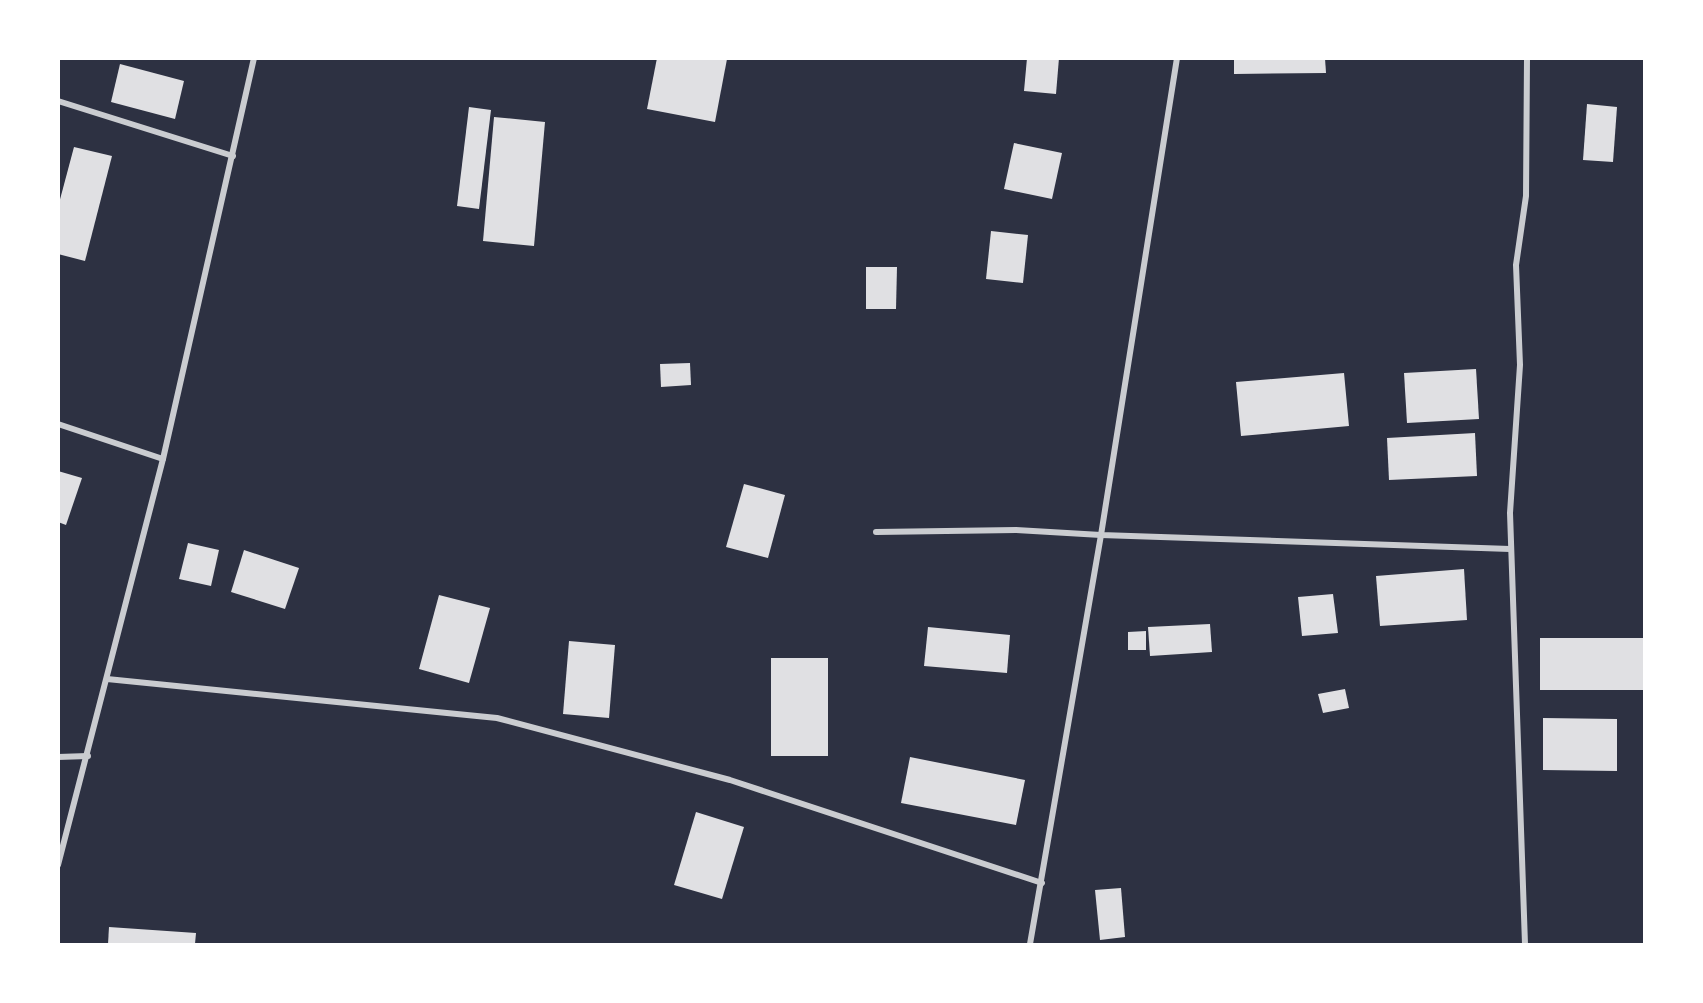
<svg xmlns="http://www.w3.org/2000/svg" width="1703" height="1003" viewBox="0 0 1703 1003" font-family="Figtree,sans-serif">
  <style>
    .building { fill: #e0e0e3 }
    .lines { fill: none; stroke-linecap: round; stroke-linejoin: round }
    .minor { stroke: #caccd0; stroke-width: 6 }
  </style>
  <rect width="100%" height="100%" fill="#2d3142"/>
  <!-- building -->
  <g class="building">
    <path d="M657 58 727 59 715 122 647 109Z"/>
    <path d="M1027 58H1059L1056 94 1024 91Z"/>
    <path d="M1234 58H1325L1326 73 1234 74Z"/>
    <path d="M120 64 184 81 175 119 111 102Z"/>
    <path d="M1587 104 1617 107 1613 162 1583 160Z"/>
    <path d="M469 107 491 110 479 209 457 206Z"/>
    <path d="M494 117 545 122 534 246 483 241Z"/>
    <path d="M1014 143 1062 153 1052 199 1004 189Z"/>
    <path d="M74 147 112 156 85 261 58 254V207Z"/>
    <path d="M991 231 1028 235 1023 283 986 279Z"/>
    <path d="M866 267H897L896 309H866Z"/>
    <path d="M690 363 691 385 661 387 660 364Z"/>
    <path d="M1476 369 1479 419 1407 423 1404 373Z"/>
    <path d="M1344 373 1349 426 1241 436 1236 382Z"/>
    <path d="M1475 433 1477 476 1389 480 1387 438Z"/>
    <path d="M58 471 82 478 66 525 58 522Z"/>
    <path d="M744 484 785 495 768 558 726 547Z"/>
    <path d="M188 543 219 550 211 586 179 579Z"/>
    <path d="M244 550 299 568 285 609 231 592Z"/>
    <path d="M1464 569 1467 620 1380 626 1376 576Z"/>
    <path d="M1333 594 1338 633 1302 636 1298 597Z"/>
    <path d="M439 595 490 608 469 683 419 669Z"/>
    <path d="M1210 624 1212 652 1150 656 1148 627Z"/>
    <path d="M928 627 1010 635 1007 673 924 666Z"/>
    <path d="M1146 631V650H1128V632Z"/>
    <rect x="1540" y="638" width="104" height="52"/>
    <path d="M569 641 615 645 609 718 563 714Z"/>
    <rect x="771" y="658" width="57" height="98"/>
    <path d="M1345 689 1349 708 1323 713 1318 694Z"/>
    <path d="M1543 718 1617 719V771L1543 770Z"/>
    <path d="M910 757 1025 780 1016 825 901 803Z"/>
    <path d="M696 812 744 827 722 899 674 885Z"/>
    <path d="M1121 888 1125 937 1100 940 1095 890Z"/>
    <path d="M109 927 196 933 195 944H108Z"/>
  </g>
  <g class="lines">
    <!-- minor -->
    <g class="minor">
      <path d="M58 101 233 156"/>
      <path d="M58 424 163 459"/>
      <path d="M876 532 1016 530 1101 535 1510 549"/>
      <path d="M107 679 497 718 730 780 1042 883"/>
      <path d="M58 757 88 756"/>
      <path d="M58 865 163 459 254 58"/>
      <path d="M1030 944 1101 535 1177 58"/>
      <path d="M1525 944 1510 513 1520 365 1516 265 1526 196 1527 58"/>
    </g>
  </g>
  <!-- border -->
  <rect width="1703" height="1003" fill="none" stroke="#ffffff" stroke-width="120"/>
</svg>
